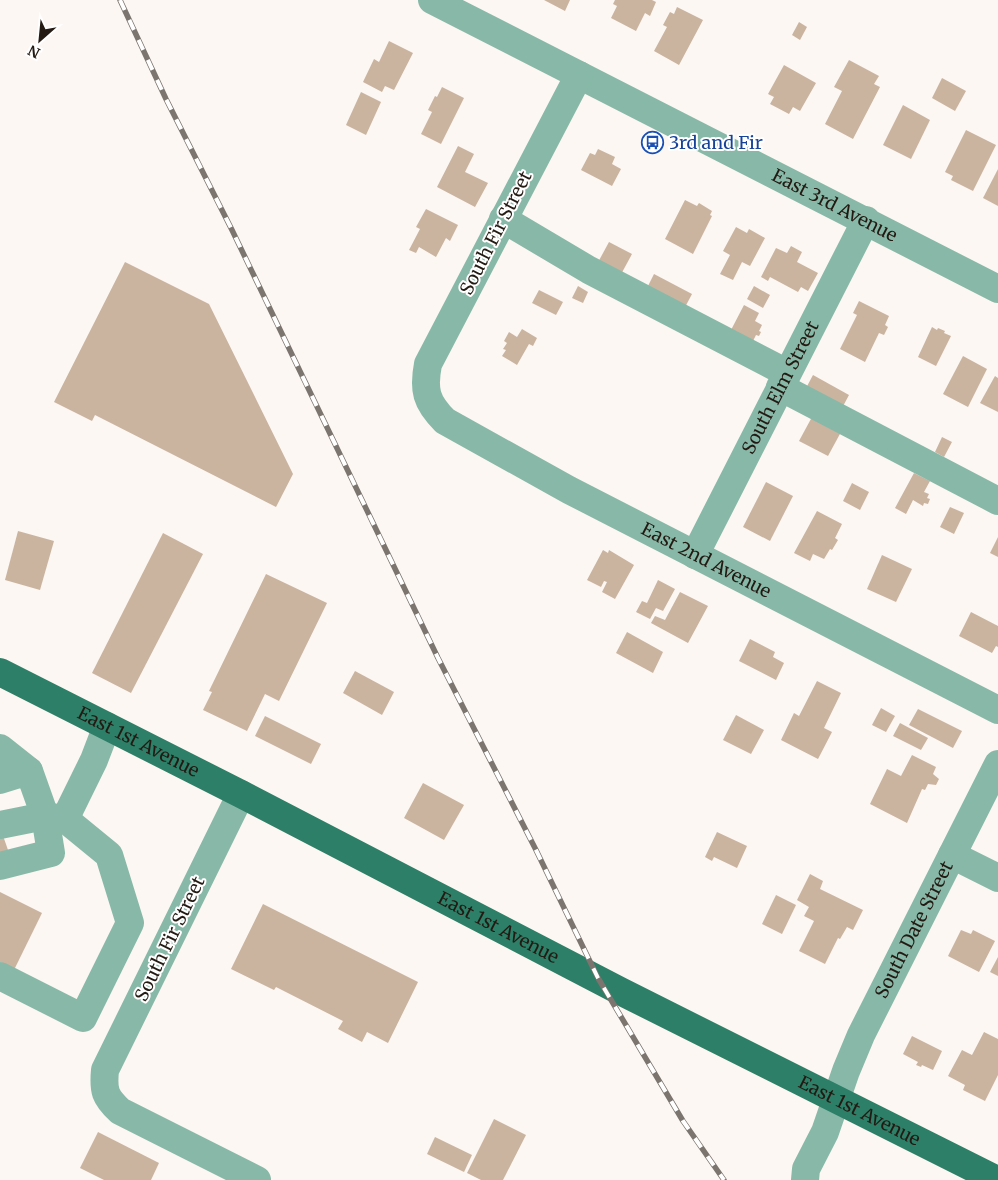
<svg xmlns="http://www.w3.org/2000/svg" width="998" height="1180" viewBox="0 0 998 1180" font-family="Merriweather,serif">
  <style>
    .building { fill: #cab49f }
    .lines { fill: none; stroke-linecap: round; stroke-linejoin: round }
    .minor { stroke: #88b9a8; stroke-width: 28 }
    .major { stroke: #2d7f67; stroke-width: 28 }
    .rail-casing { stroke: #7c756f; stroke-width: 5.5 }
    .rail { stroke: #fff; stroke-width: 4; stroke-dasharray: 11; stroke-linecap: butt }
    .labels { text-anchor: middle; stroke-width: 4; stroke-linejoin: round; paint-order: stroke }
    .transit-label { font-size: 18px; fill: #164399; stroke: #fff; text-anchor: start }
    .street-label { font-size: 18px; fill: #231a13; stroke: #fff }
  </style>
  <rect width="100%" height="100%" fill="#fcf7f3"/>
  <!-- building -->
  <g class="building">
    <path d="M544 0H570L565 11Z"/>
    <path d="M615 0H652L656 2 650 16 645 13 636 31 611 18 617 6 613 4Z"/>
    <path d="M677 7 703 20 679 65 654 51 667 27 663 25 670 12 674 14Z"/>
    <path d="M799 22 807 27 800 40 792 35Z"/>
    <path d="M389 41 413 53 394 90 385 86 382 92 363 82 374 59 379 62Z"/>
    <path d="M849 60 879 76 874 84 880 87 853 139 825 124 842 91 834 87Z"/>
    <path d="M784 65 816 83 800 111 793 107 789 114 770 104 774 97 768 94Z"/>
    <path d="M942 78 966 91 955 111 932 98Z"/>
    <path d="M442 87 464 98 441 144 421 134 432 112 428 110 435 96 437 97Z"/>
    <path d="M361 92 381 102 366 135 346 125Z"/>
    <path d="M903 105 930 120 911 159 883 145Z"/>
    <path d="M966 130 996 145 973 191 951 180 953 176 945 172Z"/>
    <path d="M458 146 474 154 465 172 488 183 475 207 437 187Z"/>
    <path d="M598 149 615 157 612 164 621 169 612 186 581 170 590 153 595 155Z"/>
    <path d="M998 169V206L983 198Z"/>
    <path d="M685 200 697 206 699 203 712 211 710 215 712 216 693 254 665 239Z"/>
    <path d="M426 209 458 225 450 241 446 238 436 257 419 247 416 253 409 250 420 229 416 227Z"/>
    <path d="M736 227 747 233 749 229 765 238 750 266 742 262 733 280 720 274 730 255 723 251Z"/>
    <path d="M609 242 632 254 619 278 596 266Z"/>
    <path d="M791 246 802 252 797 262 818 273 808 291 801 287 798 292 770 277 768 281 761 277 776 248 787 253Z"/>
    <path d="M125 262 209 304 293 474 276 507 95 415 92 421 54 402Z"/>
    <path d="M654 274 692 294 683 311 645 292Z"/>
    <path d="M578 286 588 292 583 303 572 298Z"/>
    <path d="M754 286 770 295 763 308 747 299Z"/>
    <path d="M539 290 563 302 556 315 532 303Z"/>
    <path d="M859 301 889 316 885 325 888 327 884 335 879 333 865 362 840 349 857 315 853 313Z"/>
    <path d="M744 305 759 313 755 321 762 325 759 331 761 332 759 336 756 335 753 341 731 330Z"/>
    <path d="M932 327 937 330 938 328 945 331 944 333 951 336 936 366 918 357Z"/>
    <path d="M522 329 537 338 533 346 529 344 517 365 502 356 506 350 503 349 507 343 504 341 509 332 517 337Z"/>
    <path d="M963 356 987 369 968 407 943 394Z"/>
    <path d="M813 375 849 395 841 410 805 390Z"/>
    <path d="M995 376 998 378V412L980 403Z"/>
    <path d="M812 417 841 432 828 456 799 441Z"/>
    <path d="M942 437 952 442 944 457 935 452Z"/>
    <path d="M914 473 930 481 924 492 929 494 927 498 930 499 928 504 924 503 923 506 913 500 906 514 895 508Z"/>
    <path d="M766 482 793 496 770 541 743 527Z"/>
    <path d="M852 483 869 492 860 510 843 501Z"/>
    <path d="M950 507 964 513 954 534 940 527Z"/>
    <path d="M817 511 842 524 835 538 838 540 832 550 830 549 824 559 813 554 810 561 794 553Z"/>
    <path d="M18 531 54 541 40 590 5 580Z"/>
    <path d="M163 533 203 554 131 693 92 673Z"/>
    <path d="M998 537V557L990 553Z"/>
    <path d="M603 550 608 553 609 550 634 565 615 599 602 592 607 582 604 581 601 587 587 580Z"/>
    <path d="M882 555 912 569 896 602 867 589Z"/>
    <path d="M266 574 327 603 279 701 265 694 247 731 203 710 212 692 209 691Z"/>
    <path d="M658 580 675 589 663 611 656 608 650 619 636 612 642 601 647 603Z"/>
    <path d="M680 592 708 606 688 643 651 623 655 616 665 620Z"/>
    <path d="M971 612 998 626V647L996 646 992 653 959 636Z"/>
    <path d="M627 632 663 652 653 673 616 653Z"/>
    <path d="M750 639 775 652 773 657 784 663 776 680 739 661Z"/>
    <path d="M355 671 394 692 382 715 343 693Z"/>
    <path d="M817 681 841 693 824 728 832 732 818 759 781 740 794 713 799 716Z"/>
    <path d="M881 708 895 716 886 732 872 725Z"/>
    <path d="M918 709 962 731 953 748 909 725Z"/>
    <path d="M736 715 764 730 751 754 723 740Z"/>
    <path d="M265 716 321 744 311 764 255 736Z"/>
    <path d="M900 723 928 738 921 750 893 736Z"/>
    <path d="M912 755 936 767 933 774 939 779 936 785 928 784 925 790 922 789 907 823 870 804 887 769 901 776Z"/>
    <path d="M423 783 464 805 444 840 404 818Z"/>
    <path d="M0 827 8 850 0 853Z"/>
    <path d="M717 832 747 846 737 868 714 857 712 861 705 857Z"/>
    <path d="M810 874 823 881 820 889 863 910 853 930 847 927 840 939 838 938 825 964 799 951 814 921 804 916 809 907 797 900Z"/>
    <path d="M0 892 42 913 14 970 0 962Z"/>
    <path d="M776 895 796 905 782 934 762 924Z"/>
    <path d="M263 904 418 982 388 1043 367 1032 362 1042 338 1029 343 1021 276 987 274 990 231 969Z"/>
    <path d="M961 930 971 934 973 930 995 941 979 972 948 956Z"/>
    <path d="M998 957V976L990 972Z"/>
    <path d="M984 1032 998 1039V1075L985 1101 963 1090 965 1085 948 1076 962 1050 972 1055Z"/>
    <path d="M912 1036 942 1051 933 1070 922 1065 921 1067 916 1065 918 1062 903 1054Z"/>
    <path d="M494 1119 526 1135 503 1180H481L467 1173Z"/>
    <path d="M98 1132 159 1163 151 1180H104L80 1168Z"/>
    <path d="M435 1137 472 1155 464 1172 427 1154Z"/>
  </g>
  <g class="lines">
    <!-- minor -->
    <g class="minor">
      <path id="s1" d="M432 0 998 289"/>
      <path id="s2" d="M579 75 428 364C423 390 426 402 445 421L569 490 998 710"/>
      <path d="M503 219 589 270 787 373"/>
      <path d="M780 387 998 501"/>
      <path id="s3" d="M695 555 866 220"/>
      <path d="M0 748 29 771"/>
      <path d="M0 780 29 771 45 816 51 853 0 866"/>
      <path d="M241 794 105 1070C103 1091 105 1097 120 1111L257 1180"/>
      <path d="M65 819 94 760 107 726"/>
      <path d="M0 825 45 816 65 819 109 855 130 923 83 1018 0 976"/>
      <path d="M952 855 998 878"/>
      <path id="s4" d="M805 1180 806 1169 825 1132 846 1071 861 1035 998 764"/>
    </g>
    <!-- major -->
    <path class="major" id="s5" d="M0 672 241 794 620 991 997 1180"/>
    <defs>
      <path id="rail" d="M120 0 166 99 232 230 438 658 536 850 598 978 683 1121 724 1180"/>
    </defs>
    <!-- rail casing -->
    <use href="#rail" class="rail-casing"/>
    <!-- rail -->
    <use href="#rail" class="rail"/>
  </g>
  <!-- icons -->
  <defs>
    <symbol id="bus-ring" viewBox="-11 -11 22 22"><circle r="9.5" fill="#fff" stroke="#1a4fb4" stroke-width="1.5"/><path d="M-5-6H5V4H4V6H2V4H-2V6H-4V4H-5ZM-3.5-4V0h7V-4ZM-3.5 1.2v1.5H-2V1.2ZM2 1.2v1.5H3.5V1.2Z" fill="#1a4fb4"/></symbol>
  </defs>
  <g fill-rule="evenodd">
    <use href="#bus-ring" x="640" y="130" width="25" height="25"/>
  </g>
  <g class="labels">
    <!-- transit labels -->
    <g class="transit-label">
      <text x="669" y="149">3rd and Fir</text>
    </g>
    <!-- street labels -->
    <g class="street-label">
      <text dy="6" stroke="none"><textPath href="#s1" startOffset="452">East 3rd Avenue</textPath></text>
      <text transform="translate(496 233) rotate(-63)" y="6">South Fir Street</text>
      <text dy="6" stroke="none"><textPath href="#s3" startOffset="188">South Elm Street</textPath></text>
      <text dy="6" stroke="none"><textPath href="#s2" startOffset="685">East 2nd Avenue</textPath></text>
      <text dy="6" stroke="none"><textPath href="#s5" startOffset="155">East 1st Avenue</textPath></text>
      <text dy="6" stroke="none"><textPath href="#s5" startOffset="560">East 1st Avenue</textPath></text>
      <text dy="6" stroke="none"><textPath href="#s4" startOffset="274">South Date Street</textPath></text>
      <text transform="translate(170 939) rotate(-64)" y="6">South Fir Street</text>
      <text dy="6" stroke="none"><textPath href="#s5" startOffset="965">East 1st Avenue</textPath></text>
    </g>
  </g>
  <!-- north arrow -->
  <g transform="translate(40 40) rotate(207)" stroke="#ffffff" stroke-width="4" paint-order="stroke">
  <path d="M0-4L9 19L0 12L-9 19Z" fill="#231a13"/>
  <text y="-8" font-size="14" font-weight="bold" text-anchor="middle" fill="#231a13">N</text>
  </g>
</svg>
